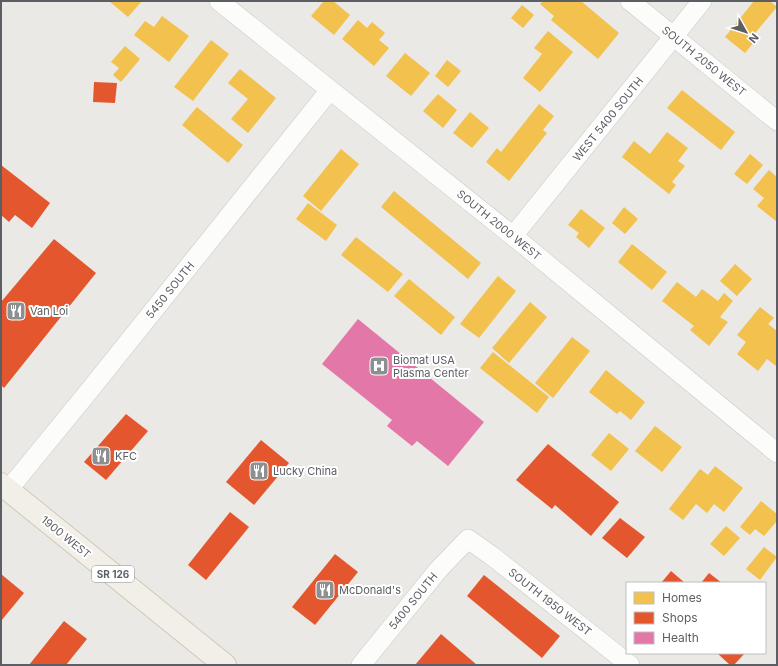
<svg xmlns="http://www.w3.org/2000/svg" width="778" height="666" viewBox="0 0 778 666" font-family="Inter,sans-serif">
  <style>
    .homes { fill: #f2c14e }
    .shops { fill: #e4572e }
    .health { fill: #e377a8 }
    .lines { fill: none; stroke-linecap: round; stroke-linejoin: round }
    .minor-casing { stroke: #c7c7c7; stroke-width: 20 }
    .major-casing { stroke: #d0c9b5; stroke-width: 24 }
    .minor { stroke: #fcfcfb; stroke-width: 19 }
    .major { stroke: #f1efe8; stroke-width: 22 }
    .labels { text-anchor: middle; stroke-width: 4; stroke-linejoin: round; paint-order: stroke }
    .shield { fill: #fff; stroke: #8c8e91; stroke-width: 1 }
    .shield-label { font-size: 10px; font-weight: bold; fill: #5b5e62 }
    .street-label { font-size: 11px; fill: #5b5e62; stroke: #fff }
    .poi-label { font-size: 11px; fill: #5b5e62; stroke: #fff; text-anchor: start }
  </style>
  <rect width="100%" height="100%" fill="#eae9e5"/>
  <!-- homes -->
  <g class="homes">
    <path d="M109 1H142L128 17Z"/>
    <path d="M324 1H333L350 15 334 35 311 16Z"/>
    <path d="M543 1H581L619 33 598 59 551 20 554 16 540 4Z"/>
    <path d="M754 1H770L777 7 750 39 754 42 745 53 725 37Z"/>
    <path d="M522 5 534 15 523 28 511 18Z"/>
    <path d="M162 16 189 36 169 62 134 35 145 21 154 27Z"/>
    <path d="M358 20 367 28 372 22 385 33 379 40 389 48 374 66 342 39Z"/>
    <path d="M548 31 573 52 540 92 523 78 542 54 534 48Z"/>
    <path d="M211 40 229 54 193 101 174 87Z"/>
    <path d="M125 46 140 59 121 82 113 75 119 68 111 62Z"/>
    <path d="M405 53 430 73 411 96 386 76Z"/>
    <path d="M447 60 461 71 448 87 435 76Z"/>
    <path d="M240 69 276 98 248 133 231 119 248 99 228 83Z"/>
    <path d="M682 90 735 132 721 150 667 108Z"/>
    <path d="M438 94 457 110 443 128 423 111Z"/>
    <path d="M539 104 554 116 543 130 547 133 509 181 486 162 497 148 501 152Z"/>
    <path d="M197 107 243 145 228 163 182 125Z"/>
    <path d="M470 112 489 128 472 148 453 133Z"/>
    <path d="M667 132 688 148 678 161 685 166 672 182 676 185 669 194 622 157 634 141 650 154Z"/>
    <path d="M341 149 359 164 321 211 303 196Z"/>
    <path d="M750 154 763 165 747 184 734 174Z"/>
    <path d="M769 170 777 177V220L776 221 757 206 764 198 753 189Z"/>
    <path d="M394 191 481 263 468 279 381 207Z"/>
    <path d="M308 203 337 225 326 241 296 219Z"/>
    <path d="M624 207 638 219 625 234 612 223Z"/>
    <path d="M581 209 605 228 589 248 576 237 579 233 568 225Z"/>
    <path d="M356 237 403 274 388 292 341 255Z"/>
    <path d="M632 244 667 272 652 290 618 262Z"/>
    <path d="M735 264 752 279 737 296 720 281Z"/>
    <path d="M498 276 516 291 479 338 460 324Z"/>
    <path d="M409 279 455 317 441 335 394 296Z"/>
    <path d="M677 282 696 297 702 289 718 301 724 293 733 301 720 317 728 322 709 346 690 330 694 326 662 301Z"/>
    <path d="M530 302 547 317 509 363 492 348Z"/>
    <path d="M760 307 774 318 768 324 777 331V365L776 366 767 359 758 371 737 354 746 342 737 335Z"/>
    <path d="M572 337 590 351 553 398 535 383Z"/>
    <path d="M493 352 549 397 537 413 480 368Z"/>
    <path d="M606 370 645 402 631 420 620 411 617 414 589 392Z"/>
    <path d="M655 426 682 447 662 472 635 451Z"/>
    <path d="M609 433 629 449 611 471 591 455Z"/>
    <path d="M715 466 743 488 724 512 714 504 707 513 696 504 683 520 669 509 700 469 708 475Z"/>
    <path d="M761 501 777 514V521L764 536 755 529 750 535 740 527Z"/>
    <path d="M726 526 740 538 724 556 710 544Z"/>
    <path d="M764 547 777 557 760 580 746 569Z"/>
  </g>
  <!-- shops -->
  <g class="shops">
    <path d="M94 82 117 83 115 103 93 102Z"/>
    <path d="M1 165 50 203 32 228 15 215 9 222 1 215Z"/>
    <path d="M54 239 96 273 4 388 1 385V302Z"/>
    <path d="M126 414 148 431 106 480 84 462Z"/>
    <path d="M261 440 289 463 254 505 226 482Z"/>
    <path d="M548 444 619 502 591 536 555 505 552 509 516 480Z"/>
    <path d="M230 512 249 527 206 580 188 565Z"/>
    <path d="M620 518 645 537 627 558 602 538Z"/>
    <path d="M335 554 358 572 315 625 292 607Z"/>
    <path d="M671 571 685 583H661Z"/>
    <path d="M709 573 722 583H701Z"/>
    <path d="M1 574 24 593 1 621Z"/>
    <path d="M484 575 560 636 542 658 467 596Z"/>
    <path d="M64 621 87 639 66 665H29Z"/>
    <path d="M441 634 477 665H415Z"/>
    <path d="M717 653H745L734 665H730Z"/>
  </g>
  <!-- health -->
  <path class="health" d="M358 319 484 422 448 466 417 441 412 446 387 426 392 420 322 364Z"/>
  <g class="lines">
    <defs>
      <g id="minor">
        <path d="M219 1 513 236 777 453"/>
        <path d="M630 1 777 121"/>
        <path d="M513 236 702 1"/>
        <path d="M8 490 89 391 330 90"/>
        <path d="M361 665 439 569 468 539 492 556 630 665"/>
      </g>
      <path id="major" d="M1 484 225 665"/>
    </defs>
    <!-- minor casing -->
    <use href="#minor" class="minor-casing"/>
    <!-- major casing -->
    <use href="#major" class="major-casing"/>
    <!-- minor -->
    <use href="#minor" class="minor"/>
    <!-- major -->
    <use href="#major" class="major"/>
  </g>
  <!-- icons -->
  <defs>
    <symbol id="restaurant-square" viewBox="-11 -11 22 22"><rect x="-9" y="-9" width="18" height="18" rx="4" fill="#8d8f90" stroke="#fff"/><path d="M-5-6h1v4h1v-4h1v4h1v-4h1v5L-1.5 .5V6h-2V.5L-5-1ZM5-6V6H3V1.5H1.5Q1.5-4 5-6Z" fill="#fff"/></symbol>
    <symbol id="hospital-square" viewBox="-11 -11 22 22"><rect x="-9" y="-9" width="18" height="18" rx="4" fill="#8d8f90" stroke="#fff"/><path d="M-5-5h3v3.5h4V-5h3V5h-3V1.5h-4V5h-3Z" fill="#fff"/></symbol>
  </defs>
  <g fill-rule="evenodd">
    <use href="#restaurant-square" x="5" y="300" width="22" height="22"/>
    <use href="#hospital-square" x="368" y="355" width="22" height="22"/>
    <use href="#restaurant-square" x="90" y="445" width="22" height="22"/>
    <use href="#restaurant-square" x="248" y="460" width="22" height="22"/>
    <use href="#restaurant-square" x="314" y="579" width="22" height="22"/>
  </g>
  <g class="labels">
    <!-- shield labels -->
    <rect class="shield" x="92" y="566" width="42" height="16" rx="3"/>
    <g class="shield-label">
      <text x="113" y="578">SR 126</text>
    </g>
    <!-- street labels -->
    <g class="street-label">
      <text transform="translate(704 61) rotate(39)" y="4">SOUTH 2050 WEST</text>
      <text transform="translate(608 119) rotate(-51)" y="4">WEST 5400 SOUTH</text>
      <text transform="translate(499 225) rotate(39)" y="4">SOUTH 2000 WEST</text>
      <text transform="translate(170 290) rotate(-51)" y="4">5450 SOUTH</text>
      <text transform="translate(66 537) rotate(39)" y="4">1900 WEST</text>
      <text transform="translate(413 601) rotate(-51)" y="4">5400 SOUTH</text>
      <text transform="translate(550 602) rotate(38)" y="4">SOUTH 1950 WEST</text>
    </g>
    <!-- poi labels -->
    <g class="poi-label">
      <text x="30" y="315">Van Loi</text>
      <text x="393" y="364">Biomat USA<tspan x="393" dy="13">Plasma Center</tspan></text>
      <text x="115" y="460">KFC</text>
      <text x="273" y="475">Lucky China</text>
      <text x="339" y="594">McDonald's</text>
    </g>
  </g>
  <!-- border -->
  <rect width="778" height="666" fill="none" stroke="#5b5e62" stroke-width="4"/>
  <!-- legend -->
  <rect x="626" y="582" width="140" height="72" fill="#ffffff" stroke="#bdbfc0"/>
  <rect x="634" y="592" width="20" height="12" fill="#f2c14e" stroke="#bdbfc0"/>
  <text x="662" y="602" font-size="12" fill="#5b5e62">Homes</text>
  <rect x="634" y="612" width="20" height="12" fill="#e4572e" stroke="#bdbfc0"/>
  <text x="662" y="622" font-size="12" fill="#5b5e62">Shops</text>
  <rect x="634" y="632" width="20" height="12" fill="#e377a8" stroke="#bdbfc0"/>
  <text x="662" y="642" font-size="12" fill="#5b5e62">Health</text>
  <!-- north arrow -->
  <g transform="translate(746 32) rotate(129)" stroke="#ffffff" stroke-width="3" paint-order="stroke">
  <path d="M0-3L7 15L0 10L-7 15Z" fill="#5b5e62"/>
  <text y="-6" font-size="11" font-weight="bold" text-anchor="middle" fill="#5b5e62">N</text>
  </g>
</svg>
